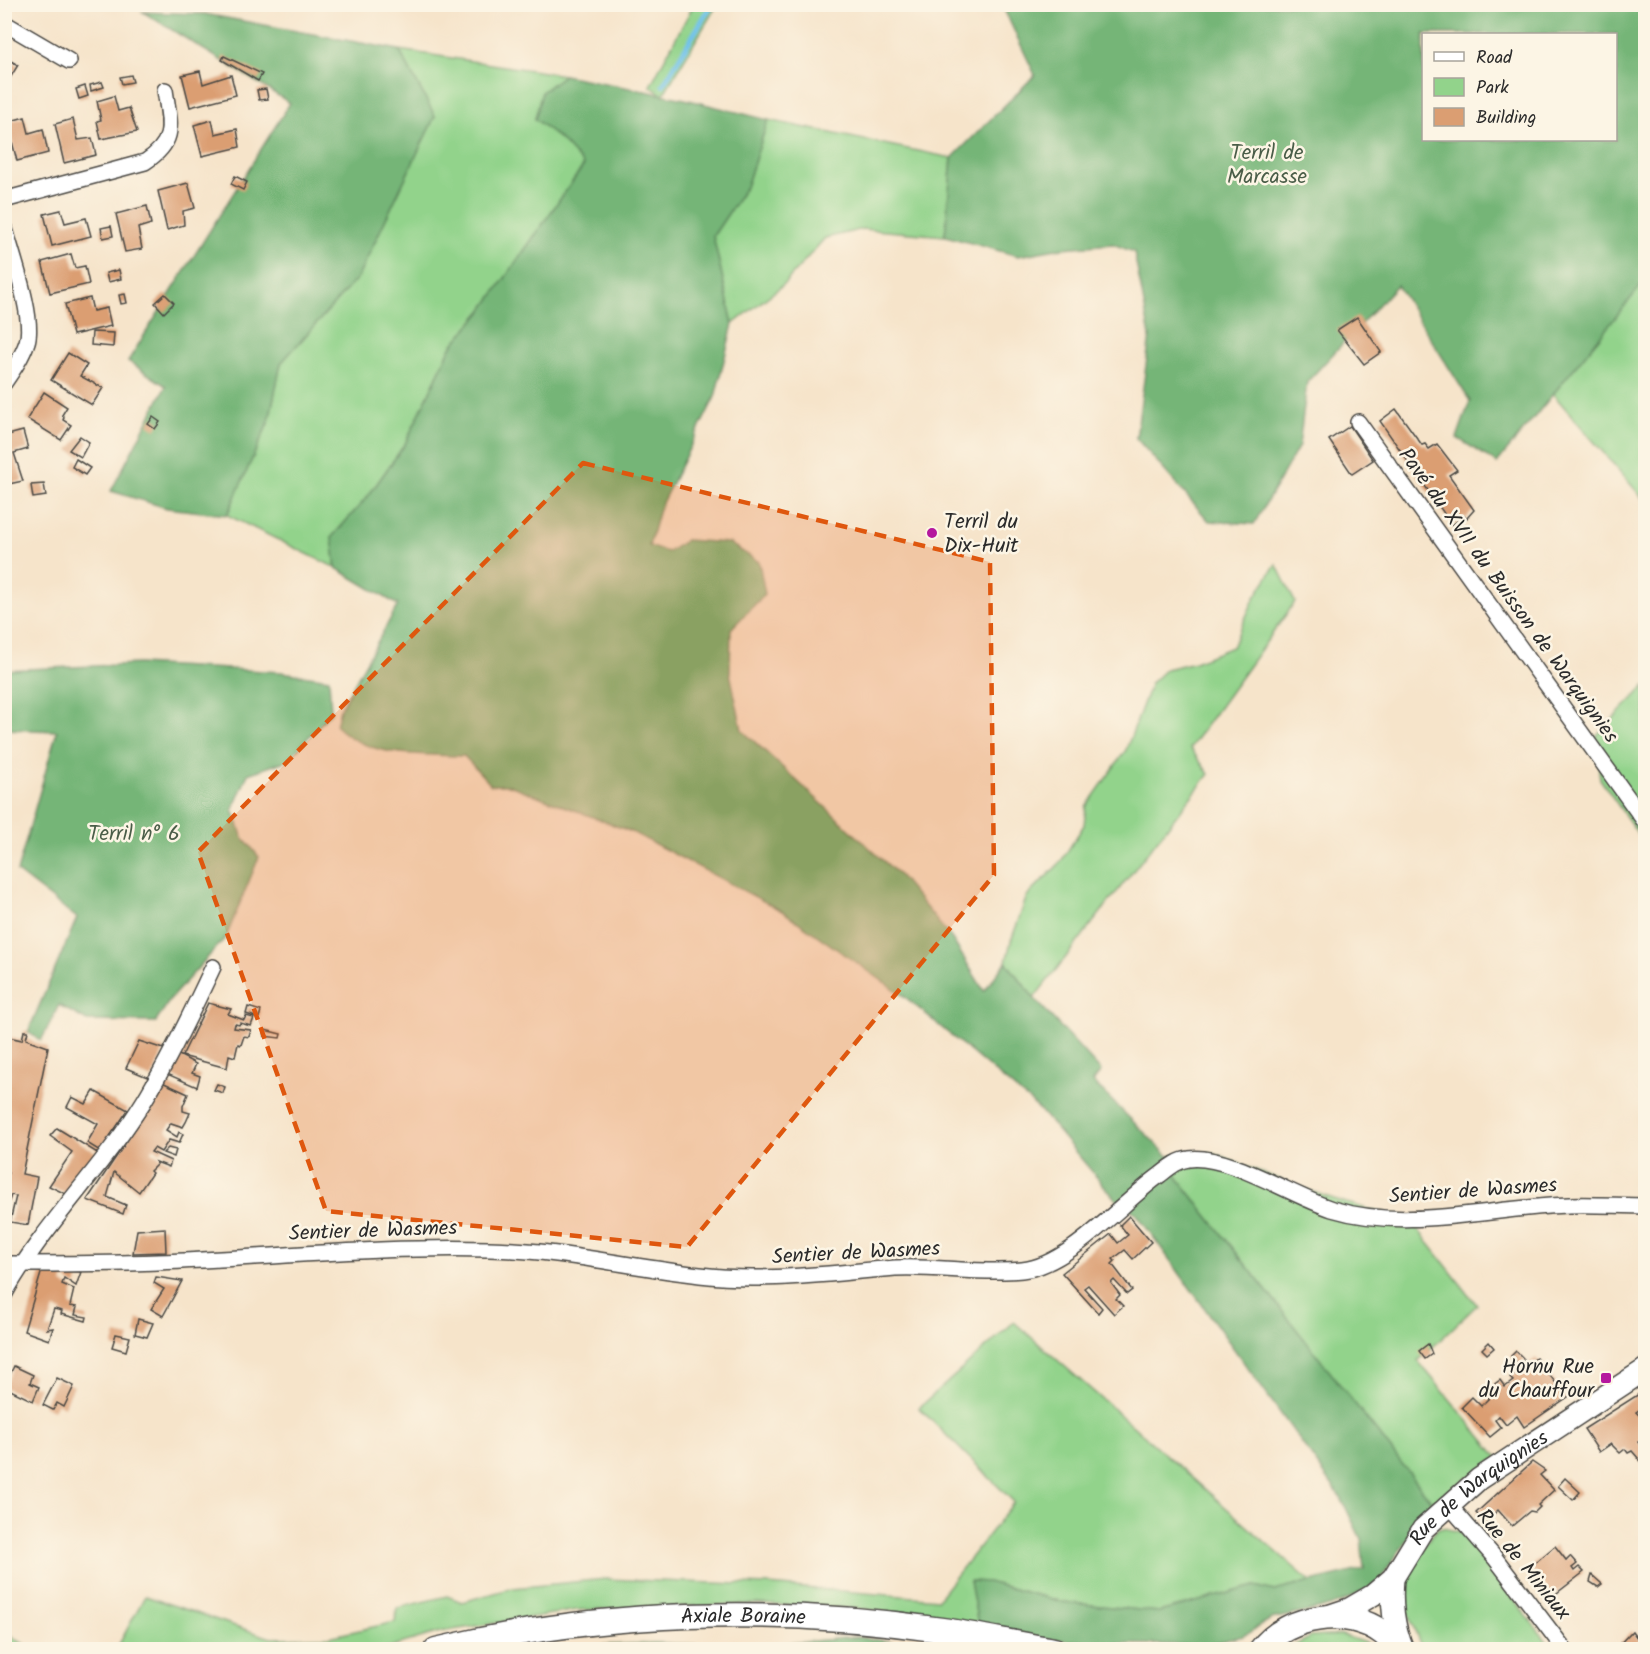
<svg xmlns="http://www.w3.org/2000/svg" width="1650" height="1654" viewBox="0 0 1650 1654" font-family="Kalam,sans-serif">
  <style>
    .green { fill: #92d38b; stroke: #5e7f5b; stroke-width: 1.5 }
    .forest { fill: #75b577; stroke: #507051; stroke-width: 1.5; fill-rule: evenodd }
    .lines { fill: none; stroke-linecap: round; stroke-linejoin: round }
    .stream { stroke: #70c1ec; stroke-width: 5 }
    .building { fill: #db9e72 }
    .street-casing { stroke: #494743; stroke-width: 18 }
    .secondary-casing { stroke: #494743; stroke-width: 24 }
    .primary-casing { stroke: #494743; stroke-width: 27 }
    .street { stroke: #fff; stroke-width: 15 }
    .secondary { stroke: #fff; stroke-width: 21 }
    .primary { stroke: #fff; stroke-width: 24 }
    .marked { fill: #df570e; fill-opacity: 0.2; stroke: #df570e; stroke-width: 4.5; stroke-dasharray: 12 8; stroke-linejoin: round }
    .poi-dot { fill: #b5179e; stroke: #fcf5e5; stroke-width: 2 }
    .labels { text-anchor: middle; stroke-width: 5; stroke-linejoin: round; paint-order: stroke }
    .park-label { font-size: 21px; fill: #4a5d48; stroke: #fcf5e5 }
    .poi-label { font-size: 21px; fill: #2b2b2b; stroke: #fcf5e5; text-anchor: start }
    .street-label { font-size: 21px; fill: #2b2b2b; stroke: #fcf5e5 }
  </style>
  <rect width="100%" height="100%" fill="#fcf5e5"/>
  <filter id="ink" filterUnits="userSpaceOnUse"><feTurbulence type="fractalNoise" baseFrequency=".0167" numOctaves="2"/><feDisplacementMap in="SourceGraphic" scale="12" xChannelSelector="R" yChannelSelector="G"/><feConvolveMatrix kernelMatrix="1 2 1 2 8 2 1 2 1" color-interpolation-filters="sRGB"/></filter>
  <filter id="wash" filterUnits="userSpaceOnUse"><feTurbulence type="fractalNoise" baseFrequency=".008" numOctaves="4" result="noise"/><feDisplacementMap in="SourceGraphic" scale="24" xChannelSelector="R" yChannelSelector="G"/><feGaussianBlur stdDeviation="1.35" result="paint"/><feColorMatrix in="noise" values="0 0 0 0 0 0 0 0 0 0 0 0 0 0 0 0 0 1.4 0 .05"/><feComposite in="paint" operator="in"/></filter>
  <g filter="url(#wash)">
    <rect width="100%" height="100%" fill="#f6e4ca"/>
    <!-- green -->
    <g class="green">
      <path d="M694 4 717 5 663 95 650 86Z"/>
      <path d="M399 50 564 75 542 92 535 119 560 139 584 165 482 311 451 347 405 444 369 495 332 537 336 568 227 515 269 421 281 363 358 277 435 116Z"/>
      <path d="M768 120 952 158 945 236 863 229 825 238 783 285 733 324 713 236 746 187Z"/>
      <path d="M1645 281V501L1553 394Z"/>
      <path d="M1276 564 1295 602 1190 748 1209 774 1034 998 1006 962 1011 941 1027 896 1060 863 1084 825 1086 807 1126 750 1151 683 1166 669 1195 662 1232 647 1255 597Z"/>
      <path d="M1645 686V844L1600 779 1595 737Z"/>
      <path d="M1214 1153C1278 1179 1340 1206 1409 1218L1477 1305 1418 1361 1498 1457 1432 1502 1177 1177 1168 1156Z"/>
      <path d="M1014 1322 1311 1582 1274 1591 1255 1586 1159 1612 1063 1602 987 1582 970 1581 978 1624 864 1609 755 1604 577 1610 440 1632 383 1649 116 1650 145 1596 271 1638 329 1637 395 1622 397 1608 447 1596 462 1602 513 1588 605 1579 768 1585 938 1599 1014 1502 919 1408Z"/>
      <path d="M1444 1528 1460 1532 1553 1649H1422L1407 1610 1402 1574 1437 1529Z"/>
      <path d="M4 1633 33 1649H36H5Z"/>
      <path d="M1342 1635 1371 1645 1375 1649H1288L1311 1637Z"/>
    </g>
    <!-- forest -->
    <g class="forest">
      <path d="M1002 5H1645V281L1497 463 1457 438 1470 401 1397 285 1307 382 1299 446 1254 524 1209 521 1136 438 1150 336 1134 252 1113 244 1062 248 1018 256 945 236 952 158 1035 75ZM1424 34H1616V140H1424Z"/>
      <path d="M143 12 205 14 399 50 435 116 358 277 281 363 269 421 227 515 167 508 111 491 166 386 128 361 290 103Z"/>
      <path d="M564 75 685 99 768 120 746 187 713 236 733 324 715 397 659 509 649 546 668 552 686 540 729 543 759 562 765 594 731 629 730 673 742 730 899 875 952 939 984 991 1006 962 1034 998 1101 1071 1093 1082 1168 1156 1177 1177 1432 1502 1378 1583 1343 1602 1307 1612 1271 1619 1243 1636 1205 1645 1119 1644 1041 1639 978 1624 970 1581 987 1582 1063 1602 1159 1612 1255 1586 1274 1591 1364 1569 1361 1539 1340 1496 1136 1213 1117 1201 1039 1109 904 996 782 911 632 832 509 785H491L464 756C420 754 370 759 336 726L340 709 398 605 336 568 332 537 369 495 405 444 451 347 482 311 584 165 560 139 535 119 542 92Z"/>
      <path d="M139 664 281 672 329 679 331 712 288 760 248 774 233 809 242 836 259 857 226 937 171 998 156 1022 87 1021 59 1005 41 1041 28 1032 77 918 17 872 57 731 5 729V670Z"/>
      <path d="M856 1637 943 1649H576L587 1646 657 1643 750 1647Z"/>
    </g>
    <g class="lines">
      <!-- stream -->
      <path class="stream" d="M663 85 712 4"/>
    </g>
    <g id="blocks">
      <!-- building -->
      <g class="building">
        <path d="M224 56 262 74 258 81 222 60Z"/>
        <path d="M4 57 18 65 7 83 4 81Z"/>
        <path d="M200 71 203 84 231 75 236 95 190 107 182 75Z"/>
        <path d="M131 75 133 82 122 84 120 77Z"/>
        <path d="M102 82 104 87 91 91 90 85Z"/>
        <path d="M85 86 88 96 79 99 76 89Z"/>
        <path d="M266 89 268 99 259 100 257 90Z"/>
        <path d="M114 96 118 111 129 108 137 132 101 139 97 121 101 120 97 101Z"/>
        <path d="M8 103 12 118 4 120V104Z"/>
        <path d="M25 117 29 133 43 129 48 153 17 161 7 122Z"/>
        <path d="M73 119 78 140 92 138 96 155 64 163 55 124Z"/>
        <path d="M212 120 215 134 237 129 240 147 202 156 194 125Z"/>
        <path d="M235 176 247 182 243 190 231 184Z"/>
        <path d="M188 183 195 208 183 211 184 225 167 230 158 191Z"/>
        <path d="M147 206 151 224 138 228 142 249 125 252 116 214Z"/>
        <path d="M61 210 65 223 86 218 91 236 52 246 44 214Z"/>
        <path d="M111 226 113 236 103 238 101 228Z"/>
        <path d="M71 254 75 268 85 266 89 284 50 293 42 262Z"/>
        <path d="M119 270 121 279 108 282 106 273Z"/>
        <path d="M125 294 127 303 121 304 119 295Z"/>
        <path d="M165 294 174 303 164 313 155 303Z"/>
        <path d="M90 298 93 311 107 308 111 326 73 335 65 304Z"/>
        <path d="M1357 317 1381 352 1364 364 1337 330Z"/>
        <path d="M92 332 114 333 113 347 91 345Z"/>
        <path d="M68 353 87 365 80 376 103 388 92 405 51 380Z"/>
        <path d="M44 392 67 407 62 415 64 417 63 420 71 425 61 440 27 419Z"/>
        <path d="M1396 409 1422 445 1425 444 1429 449 1437 444 1457 470 1449 475 1474 510 1466 519 1464 516 1452 525 1380 421Z"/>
        <path d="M153 417 160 422 155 429 148 424Z"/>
        <path d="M1350 426 1373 460 1352 474 1329 440Z"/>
        <path d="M23 431 28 449 14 453 23 481 4 485V436Z"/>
        <path d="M80 436 89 442 81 457 69 450Z"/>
        <path d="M76 459 90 468 85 475 72 467Z"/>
        <path d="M44 484 46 496 33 498 31 485Z"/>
        <path d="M208 1003 231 1009 228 1014 244 1020 246 1016 254 1018 251 1026 240 1023 239 1025 235 1024 234 1028 251 1030 249 1037 244 1036 241 1045 238 1044 235 1057 229 1055 227 1068 182 1056Z"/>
        <path d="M248 1007 261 1011 259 1018 246 1014Z"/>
        <path d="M265 1030 281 1034 280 1038 264 1036Z"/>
        <path d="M24 1031H28L26 1039 48 1047 22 1174 37 1177 28 1225 10 1222 16 1196 11 1195 9 1201 4 1200 8 1173 4 1172V1036L22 1040Z"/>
        <path d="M139 1041 164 1049 152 1079 126 1068Z"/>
        <path d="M177 1054 196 1064 192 1073 200 1076 197 1087 167 1074Z"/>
        <path d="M162 1082 188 1094 183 1106V1111L190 1113 186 1122 183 1127 171 1123 166 1130 177 1137 179 1132 183 1134 179 1143 169 1140 161 1152 154 1148 151 1152 171 1161 169 1167 156 1162 157 1164 150 1171 152 1173 139 1192 114 1172 107 1197 126 1205 123 1214 87 1200 150 1107Z"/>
        <path d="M217 1084 225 1087 223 1093 214 1090Z"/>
        <path d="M94 1091 128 1110 100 1151 87 1143 98 1124 67 1107 72 1097 86 1104Z"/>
        <path d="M57 1128 99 1154 70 1196 49 1186 72 1152 50 1136Z"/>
        <path d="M168 1148 176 1150 174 1157 163 1153Z"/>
        <path d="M1129 1216 1151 1242 1133 1259 1125 1250 1113 1259 1115 1261 1112 1264 1132 1290 1127 1294 1114 1280 1111 1283 1120 1295 1116 1299 1123 1306 1114 1314 1088 1285 1084 1288 1102 1308 1098 1313 1062 1273 1111 1234 1118 1243 1128 1235 1120 1225Z"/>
        <path d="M165 1228 166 1252 133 1253 137 1230Z"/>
        <path d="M42 1270 81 1272 76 1286 64 1278 62 1284 74 1289 70 1306 77 1307 75 1315 87 1317 86 1321 61 1314 62 1311 54 1309 47 1329 53 1328 49 1340 24 1331Z"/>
        <path d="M156 1277 182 1281 163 1316 151 1309 164 1289 154 1283Z"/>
        <path d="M138 1319 153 1323 147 1337 135 1334Z"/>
        <path d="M116 1334 130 1337 126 1351 112 1347Z"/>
        <path d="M1489 1342 1494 1348 1487 1354 1482 1349Z"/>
        <path d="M1428 1344 1432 1354 1425 1359 1419 1351Z"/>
        <path d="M1516 1351 1525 1360 1520 1366 1511 1356Z"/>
        <path d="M1536 1358 1559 1387 1566 1381 1575 1392 1524 1427 1517 1416 1506 1425 1499 1416 1495 1420 1501 1428 1490 1437 1462 1407 1472 1397 1481 1406 1489 1398 1484 1392 1500 1380 1505 1387 1513 1381 1510 1378Z"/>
        <path d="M14 1366 33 1375 30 1383 39 1387 33 1401 4 1387Z"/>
        <path d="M57 1378 74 1386 64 1407 57 1403 53 1410 43 1405Z"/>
        <path d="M1639 1394 1646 1404V1417L1639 1410 1636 1412 1646 1422V1439L1638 1442 1640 1445 1646 1442V1467L1632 1451 1628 1453 1625 1449 1620 1453 1611 1444 1599 1452 1584 1429Z"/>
        <path d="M1532 1462 1545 1471 1540 1475 1554 1490 1538 1505 1540 1507 1535 1512 1530 1511 1512 1526 1498 1510 1485 1522 1476 1513Z"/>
        <path d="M1565 1478 1580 1492 1573 1500 1558 1486Z"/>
        <path d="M1555 1546 1566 1560 1570 1556 1577 1564 1572 1568 1574 1571 1579 1567 1584 1572 1553 1596 1530 1567Z"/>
        <path d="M1592 1575 1602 1584 1598 1587 1590 1582Z"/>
        <path d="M1632 1631 1646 1650H1614Z"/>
      </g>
    </g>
  </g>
  <g filter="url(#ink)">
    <use href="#blocks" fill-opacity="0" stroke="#494743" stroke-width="1.5"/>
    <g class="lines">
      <defs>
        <g id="street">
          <path d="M4 23 69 61"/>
          <path d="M4 200 145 162C177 141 170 125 165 90"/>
          <path d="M4 225C11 252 35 318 27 342 22 357 13 370 4 383"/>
          <path d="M1358 422 1646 823"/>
          <path d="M4 1264C55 1264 107 1264 158 1262 268 1258 378 1246 489 1249 561 1250 629 1267 700 1275 765 1283 830 1273 895 1268 937 1266 980 1274 1022 1270 1069 1266 1122 1202 1160 1175 1169 1168 1178 1160 1189 1159 1228 1154 1292 1196 1332 1209 1408 1232 1491 1207 1569 1205 1594 1204 1620 1206 1646 1206"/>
          <path d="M4 1295C43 1225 102 1169 144 1101 170 1058 192 1012 213 967"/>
          <path d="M1449 1505 1495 1558 1565 1650"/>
        </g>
        <g id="secondary">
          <path d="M1393 1578C1391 1604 1393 1625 1403 1650"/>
          <path id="s1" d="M1325 1617 1349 1609 1373 1595 1393 1578 1423 1529 1479 1479 1646 1369"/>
        </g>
        <g id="primary">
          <path id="s2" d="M436 1650C600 1610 775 1606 942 1630 979 1635 1016 1644 1054 1650"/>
          <path d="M1261 1650C1288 1614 1348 1607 1383 1633 1389 1638 1394 1644 1400 1650"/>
        </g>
      </defs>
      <!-- street casing -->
      <use href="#street" class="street-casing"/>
      <!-- secondary casing -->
      <use href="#secondary" class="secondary-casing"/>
      <!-- primary casing -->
      <use href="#primary" class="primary-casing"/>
      <!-- street -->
      <use href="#street" class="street"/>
      <!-- secondary -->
      <use href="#secondary" class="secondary"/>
      <!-- primary -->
      <use href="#primary" class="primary"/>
    </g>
  </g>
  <!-- marked area -->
  <path class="marked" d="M583 463 990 562 994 875 687 1247 326 1211 198 852Z"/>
  <!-- markers -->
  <g class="poi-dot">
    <circle cx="932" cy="533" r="6"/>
    <rect x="1600" y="1372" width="12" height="12" rx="3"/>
  </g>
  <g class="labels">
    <!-- park labels -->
    <g class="park-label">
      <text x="1267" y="159">Terril de<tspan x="1267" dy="24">Marcasse</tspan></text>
      <text x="134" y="840">Terril n° 6</text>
    </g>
    <!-- poi labels -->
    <g class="poi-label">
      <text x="944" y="528">Terril du<tspan x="944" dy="24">Dix-Huit</tspan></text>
      <text x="1594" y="1373" text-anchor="end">Hornu Rue<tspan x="1594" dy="24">du Chauffour</tspan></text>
    </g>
    <!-- street labels -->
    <g class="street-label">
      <text transform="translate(1509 595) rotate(54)" y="7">Pavé du XVII du Buisson de Warquignies</text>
      <text transform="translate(1473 1190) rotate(-4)" y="7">Sentier de Wasmes</text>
      <text transform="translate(373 1230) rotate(-2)" y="7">Sentier de Wasmes</text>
      <text transform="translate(856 1252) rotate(-3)" y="7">Sentier de Wasmes</text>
      <text dy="7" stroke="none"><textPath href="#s1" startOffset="206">Rue de Warquignies</textPath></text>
      <text transform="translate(1524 1564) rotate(51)" y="7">Rue de Miniaux</text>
      <text dy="7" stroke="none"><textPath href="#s2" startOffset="310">Axiale Boraine</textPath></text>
    </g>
  </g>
  <!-- margin -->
  <rect width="1650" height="1654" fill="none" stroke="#fcf5e5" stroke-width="24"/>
  <!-- legend -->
  <rect x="1422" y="33" width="195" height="108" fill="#fcf5e5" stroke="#a8a49b" stroke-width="1.5"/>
  <rect x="1434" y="52" width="30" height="9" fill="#ffffff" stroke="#a8a49b" stroke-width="1.5"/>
  <text x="1476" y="63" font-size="18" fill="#2b2b2b">Road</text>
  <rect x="1434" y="78" width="30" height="18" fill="#92d38b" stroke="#a8a49b" stroke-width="1.5"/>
  <text x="1476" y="93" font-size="18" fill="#2b2b2b">Park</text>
  <rect x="1434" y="108" width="30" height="18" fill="#db9e72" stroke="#a8a49b" stroke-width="1.5"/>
  <text x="1476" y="123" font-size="18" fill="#2b2b2b">Building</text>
</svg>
